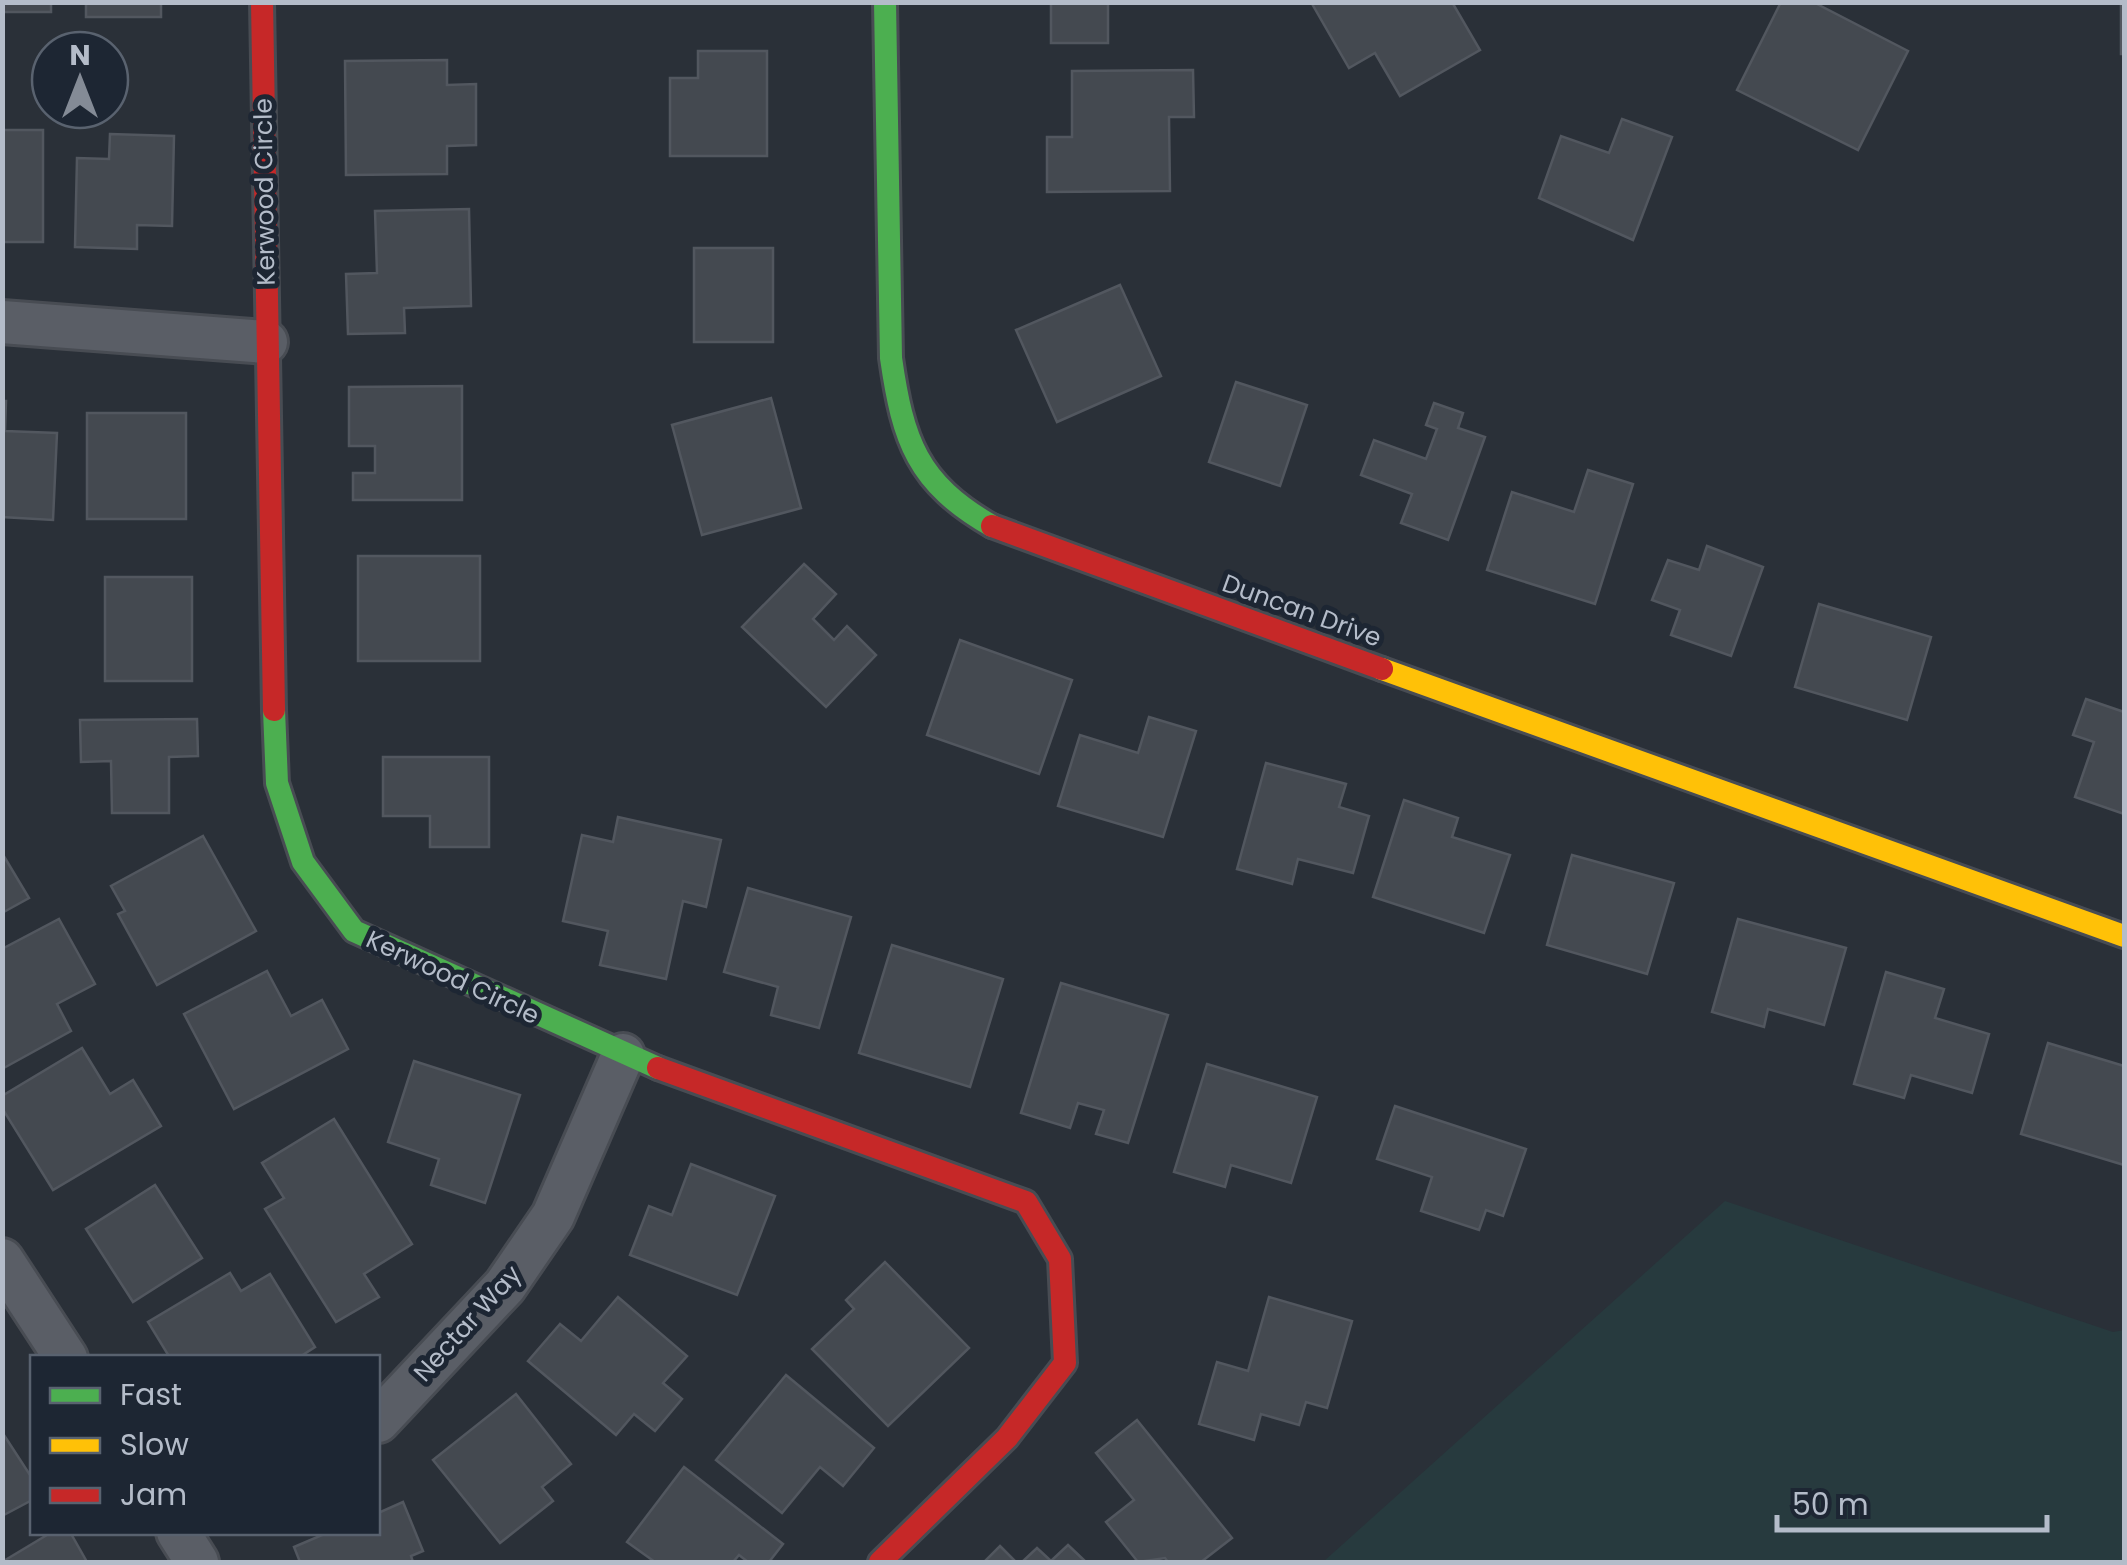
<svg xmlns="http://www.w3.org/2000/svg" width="2127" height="1565" viewBox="0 0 2127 1565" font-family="Poppins,sans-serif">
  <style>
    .green { fill: #273a3e }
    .building { fill: #444950; stroke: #52575f; stroke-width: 2.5 }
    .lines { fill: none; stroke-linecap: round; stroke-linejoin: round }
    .street-casing { stroke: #484c53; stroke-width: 48 }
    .fast-casing { stroke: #484c53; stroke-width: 28 }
    .slow-casing { stroke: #484c53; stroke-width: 28 }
    .jam-casing { stroke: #484c53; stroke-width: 28 }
    .street { stroke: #5a5e66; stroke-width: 42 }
    .fast { stroke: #4caf50; stroke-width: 22 }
    .slow { stroke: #ffc107; stroke-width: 22 }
    .jam { stroke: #c62828; stroke-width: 22 }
    .labels { text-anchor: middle; stroke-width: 10; stroke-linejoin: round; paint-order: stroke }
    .street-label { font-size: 25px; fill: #b4bcc9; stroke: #1d2633 }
  </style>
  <rect width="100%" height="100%" fill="#2a3038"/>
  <!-- green -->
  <path class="green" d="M1725 1201 2113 1332 2124 1330V1562H1323Z"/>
  <!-- building -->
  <g class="building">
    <rect x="2" y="2" width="49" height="10"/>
    <rect x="86" y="2" width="75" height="15"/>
    <rect x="1051" y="2" width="57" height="41"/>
    <path d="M1311 2H1452L1480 50 1400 96 1375 53 1349 68Z"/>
    <path d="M1781 2H1813L1908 51 1858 150 1737 90Z"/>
    <rect x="2121" y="2" width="3" height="52"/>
    <path d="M698 51H767V156H670V78H698Z"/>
    <path d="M447 60V85L476 84V145L447 146V174L346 175 345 61Z"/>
    <path d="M1193 70 1194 117H1169L1170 191 1047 192V137H1072V71Z"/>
    <path d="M1622 119 1672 137 1633 240 1539 198 1561 136 1609 153Z"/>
    <rect x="2" y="130" width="41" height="112"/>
    <path d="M110 134 174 136 172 226 137 225V249L75 247 77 158 109 159Z"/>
    <path d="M469 209 471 306 404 308 405 333 348 334 346 274 377 273 375 211Z"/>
    <rect x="694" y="248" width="79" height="94"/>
    <path d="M1120 285 1161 376 1057 422 1016 330Z"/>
    <path d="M1236 382 1307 405 1280 486 1209 462Z"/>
    <path d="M462 386V500H353V473H375V446H349V387Z"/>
    <path d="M771 398 801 508 702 535 672 425Z"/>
    <path d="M2 401H6L5 431 57 433 53 520 2 517Z"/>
    <path d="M1434 403 1463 413 1458 428 1485 437 1448 540 1401 523 1412 494 1361 475 1374 440 1426 459 1437 429 1426 425Z"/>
    <rect x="87" y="413" width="99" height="106"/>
    <path d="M1588 470 1633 484 1595 604 1487 570 1512 492 1574 512Z"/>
    <path d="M1707 546 1763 567 1731 656 1671 635 1680 610 1652 600 1668 560 1699 570Z"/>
    <rect x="358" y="556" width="122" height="105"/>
    <path d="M804 564 836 594 813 619 834 640 847 626 876 655 826 707 742 627Z"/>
    <rect x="105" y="577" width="87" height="104"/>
    <path d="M1819 604 1931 637 1907 720 1795 687Z"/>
    <path d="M960 640 1072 680 1039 774 927 735Z"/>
    <path d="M2086 699 2124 712V814L2075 797 2094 742 2073 735Z"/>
    <path d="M1149 717 1196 731 1163 837 1058 806 1080 735 1138 753Z"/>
    <path d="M197 719 198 756 169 757V813H112L111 761 81 762 80 720Z"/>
    <path d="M383 757H489V847H430V816H383Z"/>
    <path d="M1266 763 1346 784 1339 807 1369 816 1353 873 1298 859 1292 884 1237 869Z"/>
    <path d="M1404 800 1458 818 1452 837 1510 855 1484 933 1373 897Z"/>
    <path d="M618 817 721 840 706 907 683 901 666 979 600 965 608 931 563 921 582 835 613 842Z"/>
    <path d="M203 836 256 931 157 985 118 914 125 911 111 886Z"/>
    <path d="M2 853 29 898 2 913Z"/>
    <path d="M1572 855 1674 883 1647 974 1547 945Z"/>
    <path d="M748 888 851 917 819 1028 771 1015 778 987 724 972Z"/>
    <path d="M59 919 95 984 57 1004 71 1031 2 1069V949Z"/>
    <path d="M1738 919 1846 948 1824 1025 1768 1009 1764 1027 1712 1012Z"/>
    <path d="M892 945 1003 979 970 1087 859 1053Z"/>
    <path d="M267 971 291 1016 322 1000 348 1049 234 1109 184 1014Z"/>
    <path d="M1886 972 1944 989 1935 1018 1989 1034 1972 1093 1911 1075 1904 1098 1854 1084Z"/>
    <path d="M1061 983 1168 1015 1128 1143 1096 1134 1104 1110 1078 1103 1070 1128 1021 1113Z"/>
    <path d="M2048 1043 2124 1066V1165L2021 1134Z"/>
    <path d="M82 1048 110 1094 133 1080 161 1126 53 1190 2 1108V1096Z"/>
    <path d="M414 1061 520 1095 485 1203 431 1185 439 1159 388 1142Z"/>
    <path d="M1207 1064 1317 1097 1291 1183 1231 1165 1225 1187 1174 1172Z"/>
    <path d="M1395 1106 1526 1149 1503 1216 1486 1210 1479 1230 1421 1211 1432 1177 1377 1159Z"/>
    <path d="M334 1119 412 1244 364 1274 379 1297 336 1322 265 1209 284 1198 262 1163Z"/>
    <path d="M691 1164 775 1196 737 1295 630 1255 649 1206 672 1215Z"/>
    <path d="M155 1185 202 1258 133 1302 86 1229Z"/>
    <path d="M885 1262 969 1348 888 1426 812 1349 854 1309 846 1300Z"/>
    <path d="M230 1273 241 1291 270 1274 315 1347 298 1358H170L148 1322Z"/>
    <path d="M618 1297 687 1356 663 1383 682 1399 655 1431 634 1414 616 1435 528 1361 560 1324 581 1341Z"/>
    <path d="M1269 1297 1352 1321 1327 1408 1306 1402 1299 1425 1261 1414 1254 1440 1199 1424 1217 1362 1248 1371Z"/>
    <path d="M786 1375 874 1448 843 1486 820 1467 782 1513 716 1460Z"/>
    <path d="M516 1394 571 1464 542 1487 553 1501 500 1543 433 1460Z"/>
    <path d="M1137 1420 1232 1538 1201 1562H1168L1165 1558 1138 1562 1106 1522 1134 1500 1096 1453Z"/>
    <path d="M2 1432 32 1478V1500L2 1516Z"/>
    <path d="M684 1467 783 1544 769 1562H748L739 1555 733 1562H655L627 1542Z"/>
    <path d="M403 1502 423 1551 411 1556 413 1562H300L294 1547 329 1532H378V1513Z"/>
    <path d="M52 1532H70L87 1562H2Z"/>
    <path d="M1068 1545 1086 1562H1022L1037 1548 1051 1561Z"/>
    <path d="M1000 1546 1016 1562H984Z"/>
  </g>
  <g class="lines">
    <defs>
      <g id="street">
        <path d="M2 322 266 342"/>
        <path d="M2 1260 66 1358"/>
        <path d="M378 1421 505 1286 553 1216 623 1055"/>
        <path d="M178 1532 197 1562"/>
      </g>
      <g id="fast">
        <path d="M885 2 891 358C903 441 917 483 992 526"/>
        <path d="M274 710 277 783 303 862 354 931 658 1068"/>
      </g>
      <path id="slow" d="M1382 669 2124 936"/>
      <g id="jam">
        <path d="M262 2 274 710"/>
        <path d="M992 526 1382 669"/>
        <path d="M658 1068 1026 1202 1060 1259 1065 1363 1007 1438 880 1562"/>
      </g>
    </defs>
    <!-- street casing -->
    <use href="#street" class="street-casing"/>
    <!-- fast casing -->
    <use href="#fast" class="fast-casing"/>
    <!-- slow casing -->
    <use href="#slow" class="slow-casing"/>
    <!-- jam casing -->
    <use href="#jam" class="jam-casing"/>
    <!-- street -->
    <use href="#street" class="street"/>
    <!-- fast -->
    <use href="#fast" class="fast"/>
    <!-- slow -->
    <use href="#slow" class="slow"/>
    <!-- jam -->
    <use href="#jam" class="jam"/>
  </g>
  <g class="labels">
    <!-- street labels -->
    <g class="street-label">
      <text transform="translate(264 192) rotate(-91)" y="9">Kerwood Circle</text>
      <text transform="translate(1302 610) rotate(20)" y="9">Duncan Drive</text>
      <text transform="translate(453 977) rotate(25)" y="9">Kerwood Circle</text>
      <text transform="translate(467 1323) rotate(-48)" y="9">Nectar Way</text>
    </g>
  </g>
  <!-- border -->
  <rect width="2127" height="1565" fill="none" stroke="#b4bcc9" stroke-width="10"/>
  <!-- legend -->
  <rect x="30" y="1355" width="350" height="180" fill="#1d2633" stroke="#59626f" stroke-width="2.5"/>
  <rect x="50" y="1388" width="50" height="15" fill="#4caf50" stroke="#59626f" stroke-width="2.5"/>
  <text x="120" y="1405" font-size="30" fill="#b4bcc9">Fast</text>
  <rect x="50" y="1438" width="50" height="15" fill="#ffc107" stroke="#59626f" stroke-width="2.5"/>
  <text x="120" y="1455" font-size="30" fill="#b4bcc9">Slow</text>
  <rect x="50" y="1488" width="50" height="15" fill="#c62828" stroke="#59626f" stroke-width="2.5"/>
  <text x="120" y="1505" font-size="30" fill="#b4bcc9">Jam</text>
  <!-- north arrow -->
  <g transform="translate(80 80)"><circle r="48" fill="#1d2633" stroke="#59626f" stroke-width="2.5"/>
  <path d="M0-8L18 38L0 25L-18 38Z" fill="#848b96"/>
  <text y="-15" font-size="28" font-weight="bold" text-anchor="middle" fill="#b4bcc9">N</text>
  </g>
  <!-- scale -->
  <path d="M1777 1515v15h270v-15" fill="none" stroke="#b4bcc9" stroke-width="5"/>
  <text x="1792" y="1515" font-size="30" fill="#b4bcc9" stroke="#1d2633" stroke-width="8" paint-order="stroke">50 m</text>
</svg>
